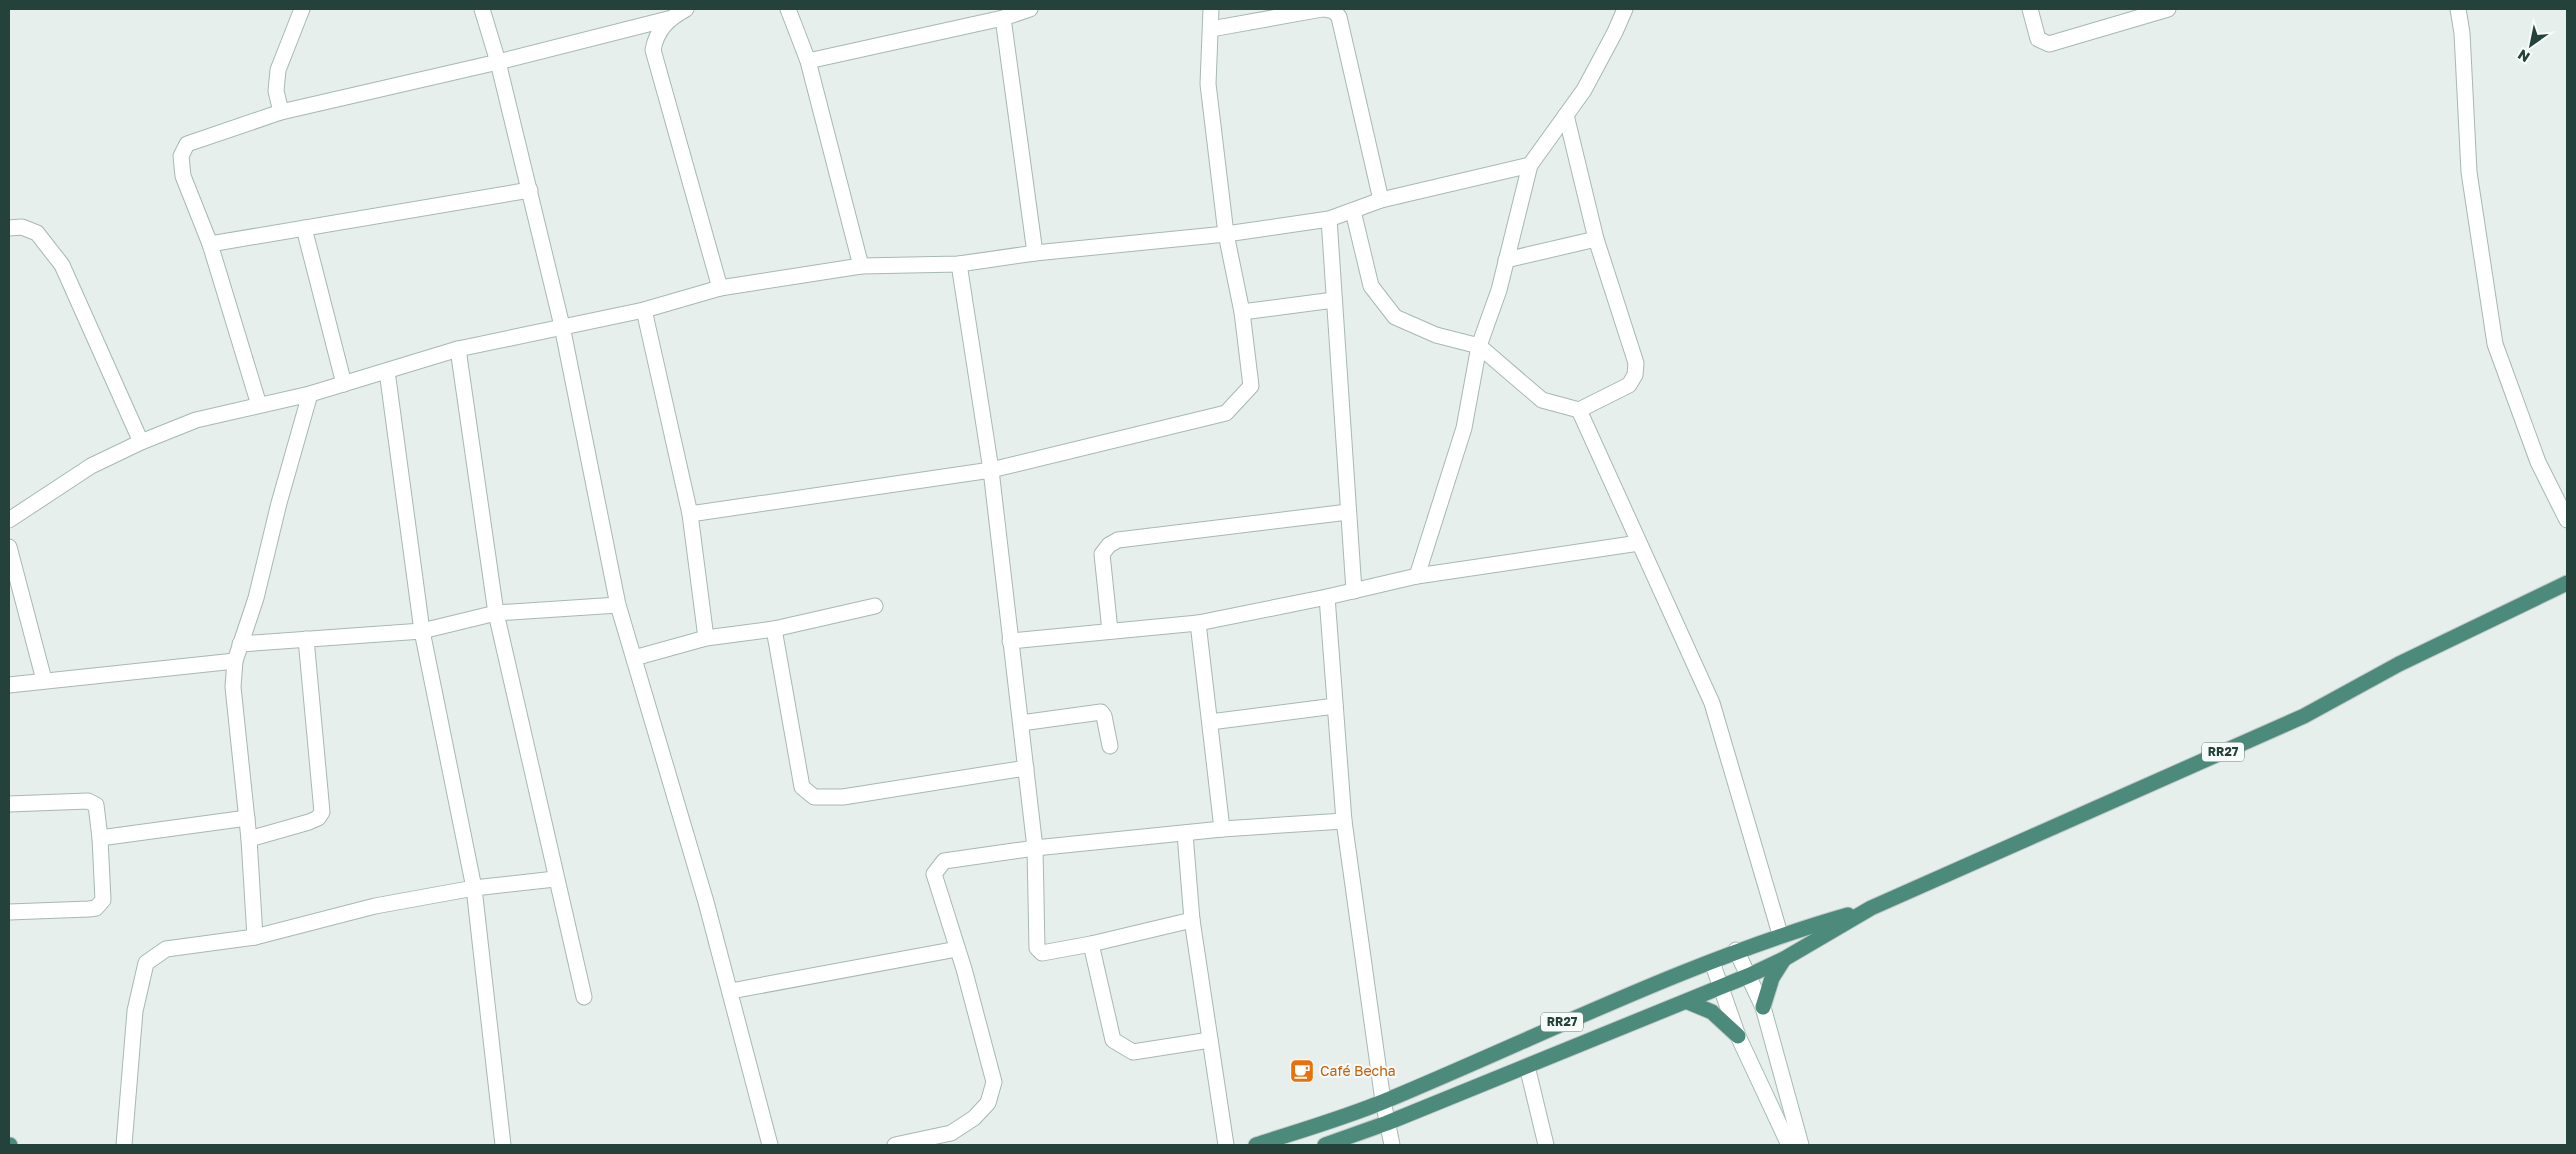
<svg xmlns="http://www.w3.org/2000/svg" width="2576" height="1154" viewBox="0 0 2576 1154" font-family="'Golos Text',sans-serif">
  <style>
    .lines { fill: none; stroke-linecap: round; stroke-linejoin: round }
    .minor-casing { stroke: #a8b8b2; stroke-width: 17 }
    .secondary-casing { stroke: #a4bbb3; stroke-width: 17 }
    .trunk-casing { stroke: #c2cac8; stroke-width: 17 }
    .minor { stroke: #fff; stroke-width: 15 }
    .secondary { stroke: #fff; stroke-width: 15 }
    .trunk { stroke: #4c8a7c; stroke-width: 15 }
    .labels { text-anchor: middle; stroke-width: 4; stroke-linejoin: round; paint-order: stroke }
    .shield { fill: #f7fbf9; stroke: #637a73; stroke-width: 1 }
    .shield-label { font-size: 12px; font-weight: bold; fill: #24423a }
    .food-label { font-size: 14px; fill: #c56008; stroke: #f7fbf9; text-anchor: start }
  </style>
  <rect width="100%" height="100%" fill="#e6efeb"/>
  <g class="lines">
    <defs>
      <g id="minor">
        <path d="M482 9 498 62 562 326 618 605 706 902 770 1145"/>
        <path d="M788 9 808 61 861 266"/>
        <path d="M1324 9 1334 11 1339 17 1381 200"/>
        <path d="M2030 9 2038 39 2049 44 2168 9"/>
        <path d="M2458 9 2462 33 2469 172 2495 344 2538 462 2567 520"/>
        <path d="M1003 18 1035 253"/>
        <path d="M1211 29 1322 9"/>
        <path d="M808 61 1003 18 1030 9"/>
        <path d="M281 112 498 62 668 19"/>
        <path d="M1353 211 1371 286 1395 317 1436 335 1479 346 1542 400 1579 410 1629 385 1635 375 1636 363 1596 239 1566 115"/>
        <path d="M1329 219 1354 591"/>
        <path d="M9 228 22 227 37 233 62 265 141 442"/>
        <path d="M304 228 344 384"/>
        <path d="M210 244 530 190"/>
        <path d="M1506 260 1596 239"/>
        <path d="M959 264 991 470 1035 848 1222 829 1344 821"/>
        <path d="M720 288 861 266 959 264 1035 253 1226 234 1329 219 1381 200 1530 165"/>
        <path d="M644 310 690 514 706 638"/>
        <path d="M1242 312 1334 300"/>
        <path d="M458 349 496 613 584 997"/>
        <path d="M259 405 210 244 183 176 181 156 187 144 281 112 276 91 278 70 302 9"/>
        <path d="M1579 410 1712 703 1780 934"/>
        <path d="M690 514 991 470 1226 413 1251 386 1242 312 1226 234 1208 84 1211 9"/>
        <path d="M9 520 91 466 141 442 196 420 310 394 458 349 644 310 720 288 653 50C657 29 668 19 686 9"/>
        <path d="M9 547 44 680"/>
        <path d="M1417 576 1639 543"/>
        <path d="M1327 597 1344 821 1383 1101 1392 1145"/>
        <path d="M1198 623 1222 829"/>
        <path d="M774 629 802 787 814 797H843L1026 768"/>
        <path d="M1110 631 1102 554 1109 545 1118 540 1348 512"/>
        <path d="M1010 641 1198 623 1327 597 1417 576 1464 428 1479 346 1499 290 1530 165 1584 90 1615 32 1625 9"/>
        <path d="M240 644 422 631 496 613 618 605"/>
        <path d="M634 658 706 638 774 629 875 606"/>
        <path d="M9 685 235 661"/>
        <path d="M1210 722 1335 706"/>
        <path d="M1021 723 1101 712 1104 716 1110 746"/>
        <path d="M9 804 88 801 96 805 100 838 103 900 96 908 89 909 9 912"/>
        <path d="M1185 834 1192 920 1226 1145"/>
        <path d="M100 838 247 818"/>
        <path d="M249 839 309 822 318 818 322 812 306 639"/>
        <path d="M255 937 375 906 474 888 422 631 387 371"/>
        <path d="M1091 944 1113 1040 1133 1052 1210 1040"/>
        <path d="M731 991 957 949"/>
        <path d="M1527 1066 1546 1145"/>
        <path d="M124 1145 135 1011 146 963 166 949 255 937 249 839 233 687 235 661 256 598 279 503 310 394"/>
        <path d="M503 1145 474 888 555 879"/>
        <path d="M895 1145 951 1133 974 1118 988 1103 994 1082 964 969 934 874 944 861 1035 848 1037 948 1042 953 1091 944 1192 920"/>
      </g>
      <g id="secondary">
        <path d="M1736 950 1763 1007 1801 1145"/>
        <path d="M1712 962 1738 1036 1789 1145"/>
      </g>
      <g id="trunk">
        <path d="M1688 1002 1712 1012 1738 1036"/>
        <path d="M1763 1007 1772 978 1784 959"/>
        <path d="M9 1145H10"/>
        <path d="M1256 1145C1299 1131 1344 1118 1385 1101 1539 1037 1688 961 1848 915"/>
        <path d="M1325 1145 1387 1123 1750 975 1784 959 1871 908 2304 716 2399 664 2567 583"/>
      </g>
    </defs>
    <!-- minor casing -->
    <use href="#minor" class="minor-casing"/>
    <!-- secondary casing -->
    <use href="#secondary" class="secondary-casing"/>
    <!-- trunk casing -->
    <use href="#trunk" class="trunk-casing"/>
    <!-- minor -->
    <use href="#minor" class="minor"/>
    <!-- secondary -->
    <use href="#secondary" class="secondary"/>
    <!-- trunk -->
    <use href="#trunk" class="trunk"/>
  </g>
  <!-- icons -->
  <defs>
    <symbol id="cafe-square" viewBox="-11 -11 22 22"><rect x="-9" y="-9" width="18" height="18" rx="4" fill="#e8710a" stroke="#f7fbf9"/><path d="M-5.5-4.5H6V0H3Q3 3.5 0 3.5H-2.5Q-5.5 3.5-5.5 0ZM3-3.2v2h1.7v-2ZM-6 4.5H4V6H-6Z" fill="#fff"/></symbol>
  </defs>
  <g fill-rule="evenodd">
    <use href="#cafe-square" x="1288" y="1057" width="28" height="28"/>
  </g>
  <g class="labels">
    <!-- shield labels -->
    <g class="shield">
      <rect x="2202" y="742.5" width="42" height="19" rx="4"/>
      <rect x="1541" y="1012.5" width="42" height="19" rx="4"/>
    </g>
    <g class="shield-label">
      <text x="2223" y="756">RR27</text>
      <text x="1562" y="1026">RR27</text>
    </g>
    <!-- food labels -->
    <g class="food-label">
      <text x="1320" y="1076">Café Becha</text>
    </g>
  </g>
  <!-- border -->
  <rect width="2576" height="1154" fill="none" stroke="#24423a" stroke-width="20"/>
  <!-- north arrow -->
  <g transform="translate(2531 45) rotate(213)" stroke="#f7fbf9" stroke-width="4" paint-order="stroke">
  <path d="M0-4L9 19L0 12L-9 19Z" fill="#24423a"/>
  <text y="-8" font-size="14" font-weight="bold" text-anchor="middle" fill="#24423a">N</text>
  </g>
</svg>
